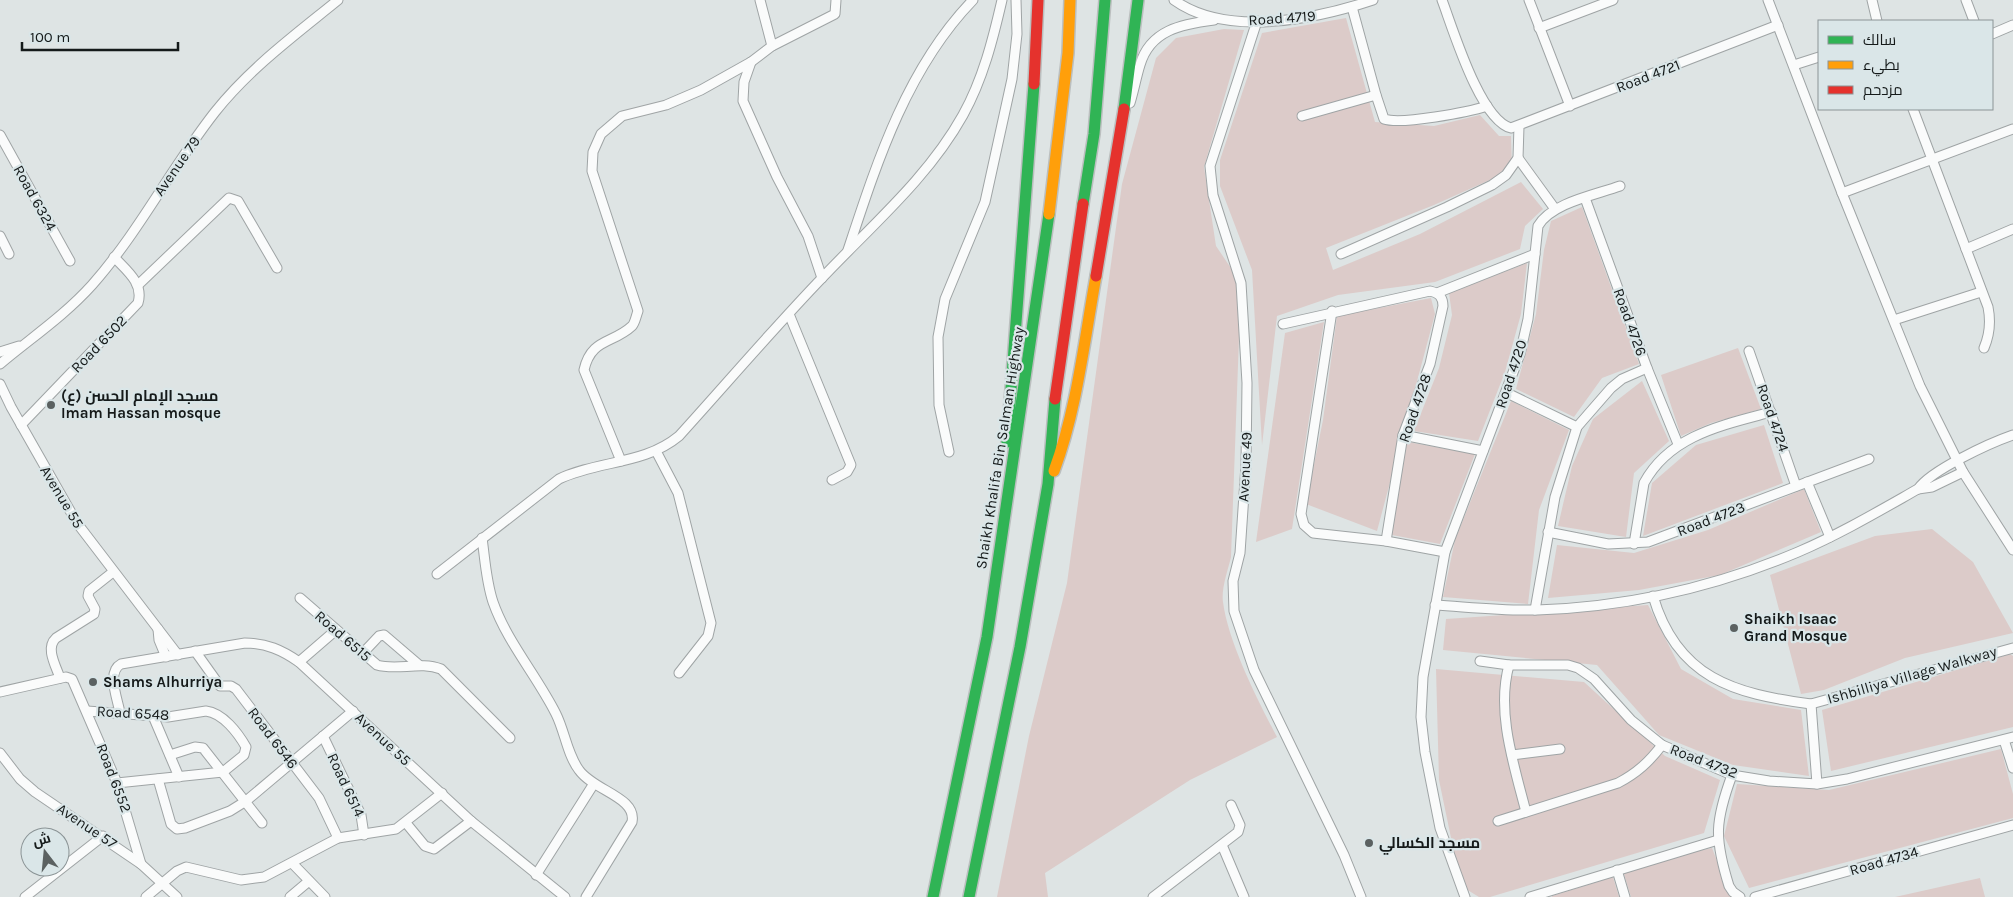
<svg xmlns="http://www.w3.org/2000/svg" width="2013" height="897" viewBox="0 0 2013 897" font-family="Karla,Cairo,sans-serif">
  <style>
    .green { fill: #dccbc9 }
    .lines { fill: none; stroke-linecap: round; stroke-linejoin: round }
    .street-casing { stroke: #9fa4a5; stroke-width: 11 }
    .fast-casing { stroke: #bbbfbf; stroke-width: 14 }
    .slow-casing { stroke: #bbbfbf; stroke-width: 14 }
    .jam-casing { stroke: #bbbfbf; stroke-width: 14 }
    .street { stroke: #fafbfb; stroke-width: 9 }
    .fast { stroke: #30b455; stroke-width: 11 }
    .slow { stroke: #ff9f0a; stroke-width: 11 }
    .jam { stroke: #e5322d; stroke-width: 11 }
    .poi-dot { fill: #5b6161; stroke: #dae6e8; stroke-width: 2 }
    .labels { text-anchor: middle; stroke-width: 4.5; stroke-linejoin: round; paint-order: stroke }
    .street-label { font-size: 15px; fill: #151a1a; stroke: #dae6e8 }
    .poi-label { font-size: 15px; font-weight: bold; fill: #151a1a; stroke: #dae6e8; text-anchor: start }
  </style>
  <rect width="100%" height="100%" fill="#dee4e4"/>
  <!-- green -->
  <g class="green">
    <path d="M1346 18 1375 122 1434 126 1480 115 1499 136H1511L1512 170 1434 205 1326 248 1333 270 1420 234 1521 182 1543 209 1525 226 1520 249 1435 282 1338 295 1277 316 1262 445 1252 270 1220 186V160L1262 33Z"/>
    <path d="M1224 29 1244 30 1204 167 1216 246 1241 283 1231 557C1228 570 1221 589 1223 602 1228 642 1258 701 1277 737L1190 780 1045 873 1048 897H997L1029 736 1067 583 1122 184 1156 58 1176 38Z"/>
    <path d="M1582 207 1639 364 1602 378 1574 417 1516 389 1536 314 1544 250 1551 221Z"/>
    <path d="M1527 263 1521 314 1505 372 1478 441 1414 431 1439 368 1452 315 1449 293Z"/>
    <path d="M1431 298 1435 314 1377 531 1306 504 1323 420 1337 316Z"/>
    <path d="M1324 322 1292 529 1256 542 1285 333Z"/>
    <path d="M1738 348 1761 409 1711 423 1681 436 1661 375Z"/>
    <path d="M1642 381 1669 441 1634 473 1626 537 1558 526 1572 466 1593 419Z"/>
    <path d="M1511 401 1569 430 1539 510 1528 604 1443 597 1455 540Z"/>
    <path d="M1764 425 1783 483 1643 536 1652 483 1696 445Z"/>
    <path d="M1402 441 1475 454 1440 544 1392 535Z"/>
    <path d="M1804 489 1821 532 1720 575 1639 590 1548 598 1557 545 1634 553 1708 530Z"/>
    <path d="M1932 529 1973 562 2013 633 1905 658 1824 690 1801 694 1770 575 1875 536Z"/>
    <path d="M1648 605 1681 669 1733 699 1801 710 1809 776 1733 765 1659 735 1597 665 1443 650 1446 619Z"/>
    <path d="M2010 654 2013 656V727L1831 771 1822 710Z"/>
    <path d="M1436 669 1584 682 1665 756 1720 780 1704 833 1490 897H1479L1461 886 1439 780Z"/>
    <path d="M2001 749 2013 794V818L1749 888 1724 836 1737 784 1829 790Z"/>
    <path d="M1712 848 1731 897H1631L1622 868Z"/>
    <path d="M1613 877 1619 897H1552V896Z"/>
    <path d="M1980 878 1985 897H1895Z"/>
  </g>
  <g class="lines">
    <defs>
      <g id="street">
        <path d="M760 0 772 46"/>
        <path d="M1174 0C1227 38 1316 19 1373 0"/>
        <path d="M1442 0C1453 29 1480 120 1511 128L1778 25"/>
        <path d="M1529 0 1570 106"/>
        <path d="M1768 0 1842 193 1920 386 1963 472 2013 550"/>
        <path d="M1872 0 1877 21"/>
        <path d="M1966 0 1974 21"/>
        <path d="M1352 7 1376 95 1384 119C1401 125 1469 112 1487 106"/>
        <path d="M1257 21 1210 166 1213 195 1241 283 1247 383 1246 465 1240 553 1233 581 1234 611 1254 670 1344 855 1361 897"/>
        <path d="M1539 28 1613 0"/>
        <path d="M1992 34 2013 25"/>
        <path d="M751 62 744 82 743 101 777 177 808 236 822 278"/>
        <path d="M1794 65 1819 57"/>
        <path d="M1130 103C1134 90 1136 78 1140 65 1150 30 1182 24 1214 20"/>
        <path d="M1913 109 1988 307C1991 322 1990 334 1984 348"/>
        <path d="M1302 116 1376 95"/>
        <path d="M0 135 70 261"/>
        <path d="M1518 158 1555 209"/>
        <path d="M1842 193 2013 129"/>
        <path d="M1585 198 1647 368 1678 444"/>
        <path d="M0 236 9 254"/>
        <path d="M1966 249 2013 229"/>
        <path d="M848 250C877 162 907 68 973 0"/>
        <path d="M1341 254 1447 207 1492 185 1506 175 1518 158 1519 126"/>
        <path d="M138 285 229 198 238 201 277 268"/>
        <path d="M1437 293 1535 254"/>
        <path d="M1332 311 1301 514 1304 525 1313 533 1386 541 1445 552"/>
        <path d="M789 314 851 465 847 472 832 480"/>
        <path d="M1894 320 1981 292"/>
        <path d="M1283 324 1430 291C1439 293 1443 297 1443 306L1430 364 1403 435 1386 541"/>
        <path d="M1749 351 1796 486"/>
        <path d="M0 352 19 346"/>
        <path d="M0 364C31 338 64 316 92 285 139 232 171 168 215 112 250 68 295 35 338 0"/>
        <path d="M0 384 11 407 77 523 178 655"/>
        <path d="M1507 393 1577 427"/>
        <path d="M21 425 138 303C144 283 126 270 114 257"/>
        <path d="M1403 435 1483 451"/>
        <path d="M656 451 678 493 711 623 708 636 679 673"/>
        <path d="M949 452 939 405 938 337 945 299 985 202 1012 79 1017 34 1016 0"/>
        <path d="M621 461 584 370C591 338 613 344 632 326 635 323 636 316 638 311L592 171 593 152 601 134 622 116 666 105 701 90 751 62 772 46 835 14 836 0"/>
        <path d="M1807 482 1830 537"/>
        <path d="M1918 489 1932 487 1963 472"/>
        <path d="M1548 532 1608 544 1648 542 1869 459"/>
        <path d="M482 538C485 559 486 581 493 602 507 642 537 676 556 714 565 732 567 754 579 770 594 791 637 797 632 822L586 897"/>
        <path d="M1634 544 1644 483C1670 435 1723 425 1771 412"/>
        <path d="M437 574 559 479C599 460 644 465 679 436 727 383 773 329 822 278 871 226 928 178 963 115 983 79 993 39 1002 0"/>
        <path d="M1653 596C1677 678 1734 694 1811 704L2013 648"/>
        <path d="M300 598 377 665C397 671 420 661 441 669L510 738"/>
        <path d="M1435 605C1468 607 1503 611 1537 610 1627 607 1715 587 1798 552 1840 534 1879 511 1918 489 1931 470 1990 443 2013 435"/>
        <path d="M1535 610 1555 497 1577 427 1611 388 1622 379 1647 368"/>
        <path d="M158 629 159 640 166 657"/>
        <path d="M195 651 220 686H231L236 689 319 798 338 838"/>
        <path d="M362 654 379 636 384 635 419 665"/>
        <path d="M1480 661 1509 665H1568L1578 668 1594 679 1631 720 1662 745 1732 775 1769 781 1817 784 1847 779 2013 737"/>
        <path d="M299 662 336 630"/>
        <path d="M1509 665C1496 712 1514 765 1526 812"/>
        <path d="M60 678C56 666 45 648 56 638L94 614 95 609 88 596 89 591 113 572"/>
        <path d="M0 692 66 677 72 679 117 783 141 864"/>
        <path d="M1811 704 1817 784"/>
        <path d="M87 711 168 717 206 711C223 713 238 733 246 747L244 755 223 772 117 783"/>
        <path d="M120 713C118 700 106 672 121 664L245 643C266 643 282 650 299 662L471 821 565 897"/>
        <path d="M153 716 179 777"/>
        <path d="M323 736 361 815 364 835"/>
        <path d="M2004 740 2013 768"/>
        <path d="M0 753 20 779 35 792 141 864 177 897"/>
        <path d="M170 755 195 747 203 748 262 823"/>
        <path d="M1512 755 1560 749"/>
        <path d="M1732 775C1715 821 1714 838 1729 886L1733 892 1740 897"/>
        <path d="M158 779 171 824 177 829 185 828 230 811 246 801 353 711"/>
        <path d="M1498 821 1618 783C1637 773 1649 762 1662 745"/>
        <path d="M406 823 425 846 434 849 471 821"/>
        <path d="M1222 845 1244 897"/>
        <path d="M292 863 325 897"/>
        <path d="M1617 870 1625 897"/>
        <path d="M536 875 593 785"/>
        <path d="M25 897 103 836"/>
        <path d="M146 897 177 871 186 867 241 880 264 877 338 838 396 829 442 793"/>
        <path d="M290 897 309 881"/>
        <path d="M1153 897 1238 832 1240 825 1231 805"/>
        <path d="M1465 897 1440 828 1425 752 1421 717 1423 677 1445 552 1520 354 1528 319 1538 226C1551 203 1595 195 1620 186"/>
        <path d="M1530 897 1718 840"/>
        <path d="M1755 897 2013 825"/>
      </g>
      <g id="fast">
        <path d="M1124 109 1138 0"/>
        <path d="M1083 204 1094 134 1105 0"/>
        <path d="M1007 442 1034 84"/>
        <path d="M933 897 987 637 1049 214"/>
        <path d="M969 897 1020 647 1048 484 1055 399"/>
      </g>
      <g id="slow">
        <path d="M1049 214 1068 53 1070 0"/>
        <path d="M1054 471C1077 409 1084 342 1096 276"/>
      </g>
      <g id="jam">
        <path d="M1034 84 1038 0"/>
        <path d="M1096 276 1124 109"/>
        <path d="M1055 399 1083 204"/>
      </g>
    </defs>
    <!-- street casing -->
    <use href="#street" class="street-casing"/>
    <!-- fast casing -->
    <use href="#fast" class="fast-casing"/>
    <!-- slow casing -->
    <use href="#slow" class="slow-casing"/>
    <!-- jam casing -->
    <use href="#jam" class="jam-casing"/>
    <!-- street -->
    <use href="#street" class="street"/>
    <!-- fast -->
    <use href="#fast" class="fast"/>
    <!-- slow -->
    <use href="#slow" class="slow"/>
    <!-- jam -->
    <use href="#jam" class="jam"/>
  </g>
  <!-- markers -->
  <g class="poi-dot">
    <circle cx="51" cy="405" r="5"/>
    <circle cx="1734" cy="628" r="5"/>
    <circle cx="93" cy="682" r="5"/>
    <circle cx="1369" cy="843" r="5"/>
  </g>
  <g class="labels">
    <!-- street labels -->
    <g class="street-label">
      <text transform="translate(1282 18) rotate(-4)" y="5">Road 4719</text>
      <text transform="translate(1648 76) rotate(-21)" y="5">Road 4721</text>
      <text transform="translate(177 166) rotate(-55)" y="5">Avenue 79</text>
      <text transform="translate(35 198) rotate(61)" y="5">Road 6324</text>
      <text transform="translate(1630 322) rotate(70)" y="5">Road 4726</text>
      <text transform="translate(99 344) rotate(-46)" y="5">Road 6502</text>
      <text transform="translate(1511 374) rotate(-72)" y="5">Road 4720</text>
      <text transform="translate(1415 408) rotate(-71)" y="5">Road 4728</text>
      <text transform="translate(1773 418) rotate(71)" y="5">Road 4724</text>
      <text transform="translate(1000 448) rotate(-81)" y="5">Shaikh Khalifa Bin Salman Highway</text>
      <text transform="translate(1245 467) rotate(-87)" y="5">Avenue 49</text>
      <text transform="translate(62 497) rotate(59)" y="5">Avenue 55</text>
      <text transform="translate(1711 519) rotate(-21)" y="5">Road 4723</text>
      <text transform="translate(343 636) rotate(41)" y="5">Road 6515</text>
      <text transform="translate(1912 675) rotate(-16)" y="5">Ishbilliya Village Walkway</text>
      <text transform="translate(133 713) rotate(3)" y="5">Road 6548</text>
      <text transform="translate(273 738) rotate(53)" y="5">Road 6546</text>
      <text transform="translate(383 739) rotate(43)" y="5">Avenue 55</text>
      <text transform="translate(1704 761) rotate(21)" y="5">Road 4732</text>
      <text transform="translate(114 778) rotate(69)" y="5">Road 6552</text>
      <text transform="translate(346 785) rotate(65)" y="5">Road 6514</text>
      <text transform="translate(87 826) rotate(34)" y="5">Avenue 57</text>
      <text transform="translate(1884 861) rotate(-16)" y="5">Road 4734</text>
    </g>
    <!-- poi labels -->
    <g class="poi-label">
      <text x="61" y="401">مسجد الإمام الحسن (ع)<tspan x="61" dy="17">Imam Hassan mosque</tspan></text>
      <text x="1744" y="624">Shaikh Isaac<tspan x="1744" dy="17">Grand Mosque</tspan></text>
      <text x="103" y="687">Shams Alhurriya</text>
      <text x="1379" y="848">مسجد الكسالي</text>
    </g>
  </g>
  <!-- legend -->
  <rect x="1818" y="20" width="175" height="90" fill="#dae6e8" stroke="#8b9496"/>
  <rect x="1828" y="36" width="25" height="8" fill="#30b455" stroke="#8b9496"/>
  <text x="1863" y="45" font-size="15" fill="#151a1a">سالك</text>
  <rect x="1828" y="61" width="25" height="8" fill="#ff9f0a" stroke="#8b9496"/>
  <text x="1863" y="70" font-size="15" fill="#151a1a">بطيء</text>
  <rect x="1828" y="86" width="25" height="8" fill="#e5322d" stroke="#8b9496"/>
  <text x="1863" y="95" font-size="15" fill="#151a1a">مزدحم</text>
  <!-- north arrow -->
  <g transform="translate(45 852) rotate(344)"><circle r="24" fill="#dae6e8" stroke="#8b9496"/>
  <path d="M0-4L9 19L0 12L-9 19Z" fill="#5b6161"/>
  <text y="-8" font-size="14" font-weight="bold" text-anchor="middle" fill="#151a1a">ش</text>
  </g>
  <!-- scale -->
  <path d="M22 42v8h156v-8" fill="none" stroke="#151a1a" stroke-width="2.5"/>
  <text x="30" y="42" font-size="15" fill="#151a1a" stroke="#dae6e8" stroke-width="4" paint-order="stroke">100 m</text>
</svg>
